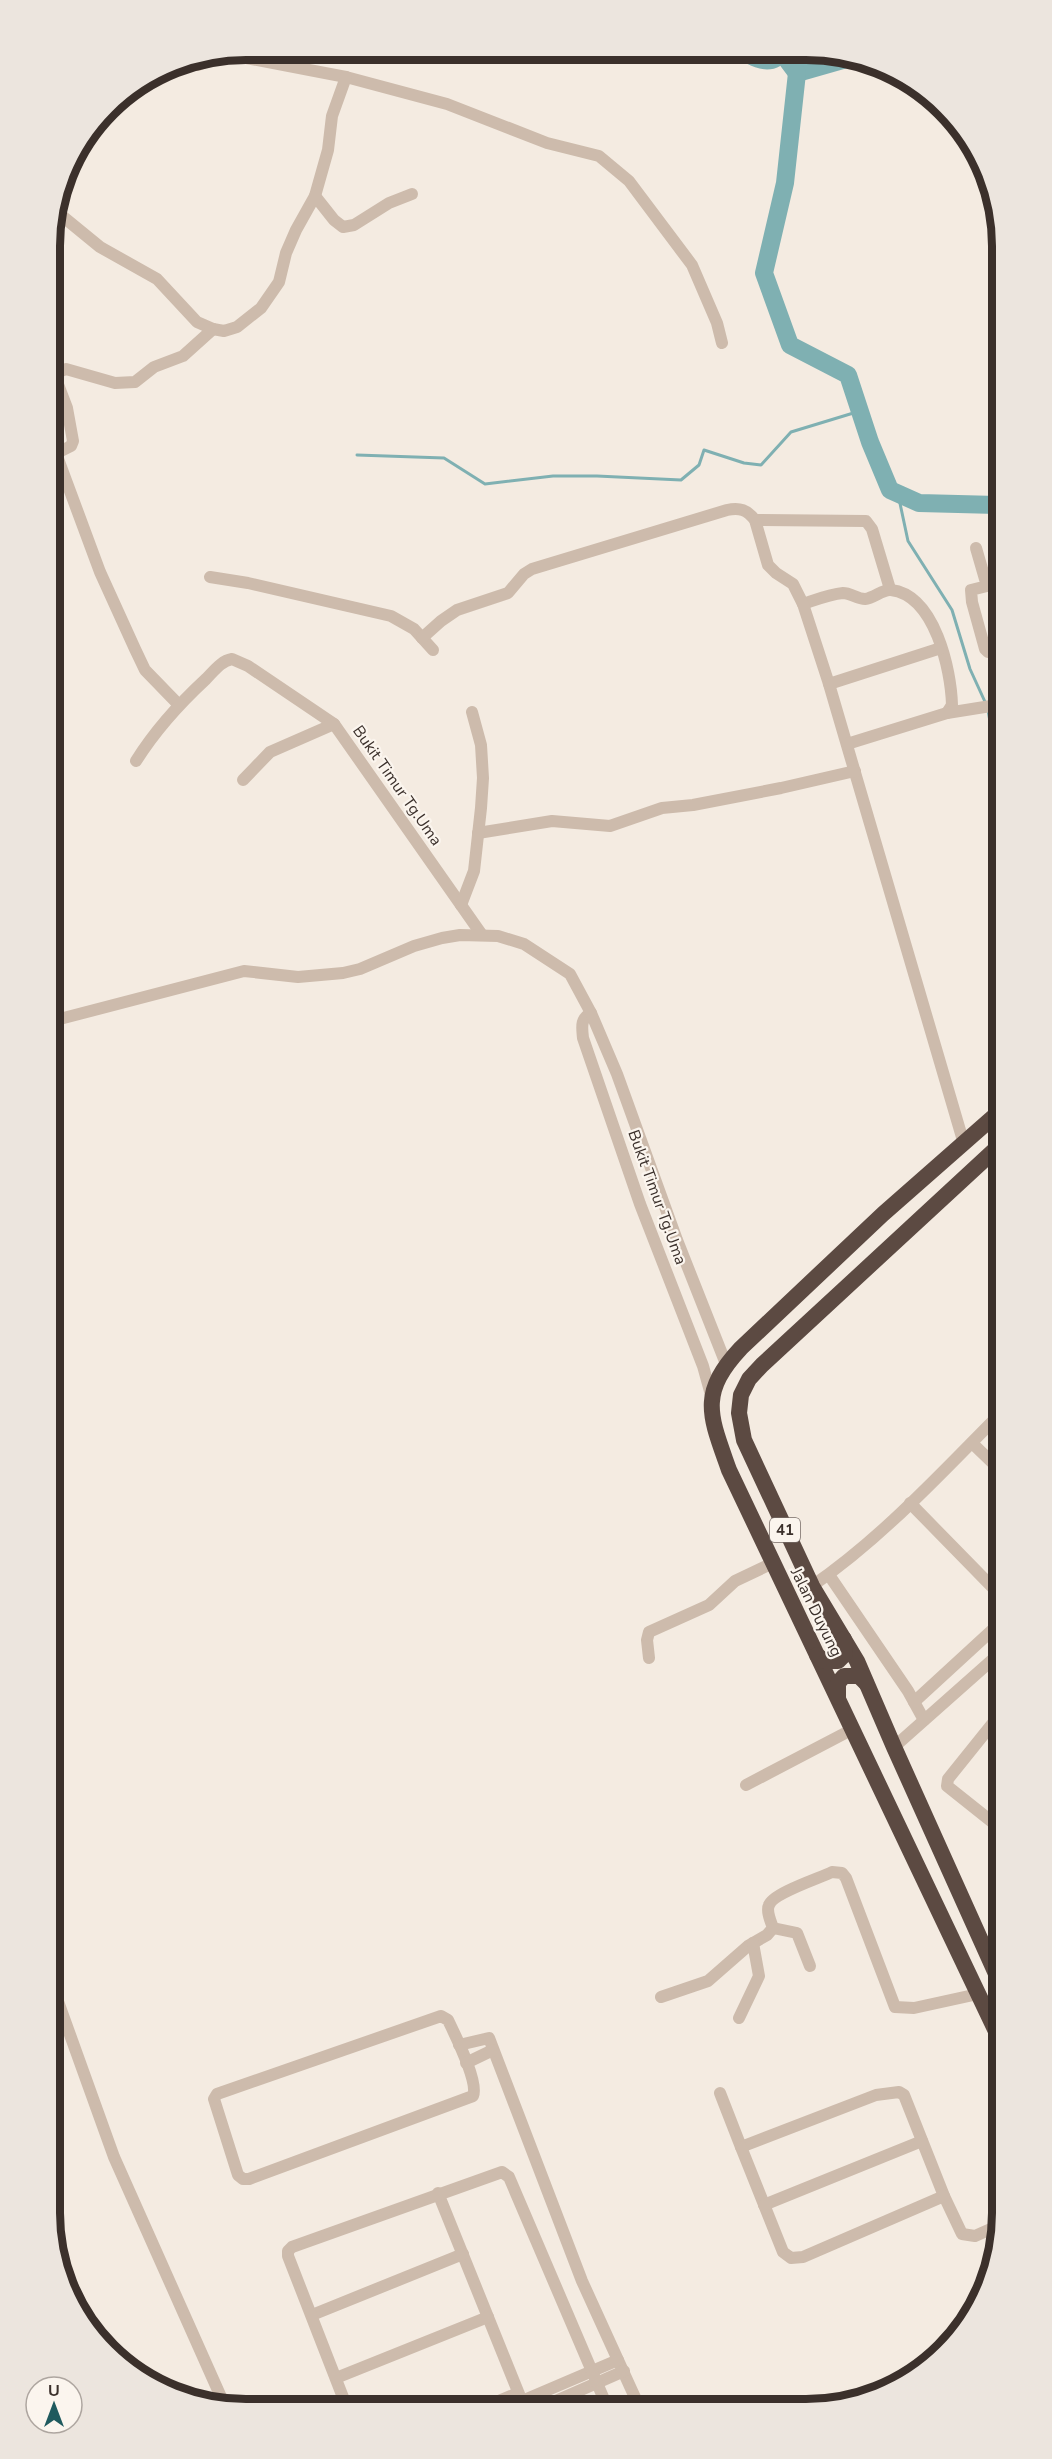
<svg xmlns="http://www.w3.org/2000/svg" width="1052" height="2459" viewBox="0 0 1052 2459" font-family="'Nunito Sans',sans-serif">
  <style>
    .water { fill: #7fb0b2 }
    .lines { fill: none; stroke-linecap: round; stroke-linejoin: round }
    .stream { stroke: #7fb0b2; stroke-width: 3 }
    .river { stroke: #7fb0b2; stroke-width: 18 }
    .minor { stroke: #cdbbac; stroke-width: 12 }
    .highway { stroke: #5c4a42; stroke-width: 16 }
    .labels { text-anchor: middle; stroke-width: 4.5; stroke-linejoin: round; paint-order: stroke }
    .shield { fill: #fbf5ee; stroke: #756b66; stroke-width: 1.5 }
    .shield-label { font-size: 15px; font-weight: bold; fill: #3b302b }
    .street-label { font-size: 16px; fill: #3b302b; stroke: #fbf5ee }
    .rim { fill: none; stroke: #3b302b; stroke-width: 8 }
  </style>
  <rect width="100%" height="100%" fill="#f4ebe1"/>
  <!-- water -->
  <path class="water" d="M726 52 795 53C771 82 753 67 726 52Z"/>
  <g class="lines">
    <!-- stream -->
    <g class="stream">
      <path d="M357 455 444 458 485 484 553 476H597L681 480 699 465 704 450 744 463 761 465 791 432 860 411"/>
      <path d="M898 494 908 541 952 610 970 669 986 704"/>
      <path d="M988 710 998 768"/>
    </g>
    <!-- river -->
    <g class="river">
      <path d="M788 61 797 73 853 57"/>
      <path d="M797 73 785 183 764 273 790 345 848 375 870 442 890 490 919 503 997 505"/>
    </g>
    <!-- minor -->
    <g class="minor">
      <path d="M182 62 198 65 225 54 346 77 447 104 547 143 599 156 629 181 692 265 717 323 722 343"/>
      <path d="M315 196 334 220 343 227 354 225 389 203 412 194"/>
      <path d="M56 211 100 247 157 279 197 322 213 329 224 331 237 327 261 308 279 282 286 253 296 230 315 196 328 150 332 116 346 77"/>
      <path d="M54 374 66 369 115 383 135 382 154 367 183 356 213 329"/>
      <path d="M50 375 54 374 67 408 73 441 71 446 59 452 57 456 100 572 135 649 145 670 178 704"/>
      <path d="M755 520 866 521 872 529 890 589"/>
      <path d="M976 548 987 586 971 590 972 602 985 649 988 652 997 650"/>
      <path d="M210 577 248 583 391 616 414 629 433 650"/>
      <path d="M803 604C815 600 830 594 843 593 851 593 857 599 865 599 874 598 883 589 891 590 935 595 951 670 952 705L947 713"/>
      <path d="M422 638 441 621 457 610 508 593 524 574 532 569 727 510C740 507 747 510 755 520L768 565 776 573 793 584 803 604 829 684 964 1144"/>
      <path d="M829 684 941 648"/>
      <path d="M847 744 947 713 997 705"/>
      <path d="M136 761C156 729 179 704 206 679 214 671 221 661 232 659L248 666 334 724 482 935"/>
      <path d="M243 780 270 752 334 724"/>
      <path d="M478 833 552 821 610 826 662 808 693 805 781 788 855 771"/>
      <path d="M461 905 474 871 481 808 483 778 481 745 472 712"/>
      <path d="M591 1013C580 1019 582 1027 583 1038L640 1204 703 1366 711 1395"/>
      <path d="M52 1021 244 971 298 977 343 973 360 969 414 946 442 938 460 935 498 936 524 944 570 974 591 1013 617 1074 677 1240 726 1364"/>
      <path d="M972 1443 1000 1470"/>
      <path d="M910 1503 1000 1595"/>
      <path d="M829 1575 908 1691 924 1720"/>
      <path d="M812 1586C882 1538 940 1474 1000 1414"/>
      <path d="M649 1658 647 1640 649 1632 709 1605 735 1581 773 1563"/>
      <path d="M914 1702 1000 1623"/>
      <path d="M1001 1713 948 1779 947 1786 1001 1829"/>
      <path d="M894 1747 1000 1653"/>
      <path d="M746 1785 853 1729"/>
      <path d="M773 1928 797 1933 810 1966"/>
      <path d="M55 1993 114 2157 225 2406"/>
      <path d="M661 1997 708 1981 748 1946 767 1935 773 1928C771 1922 766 1911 769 1905 773 1893 820 1878 832 1872L842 1873 846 1878 895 2007 914 2008 978 1994"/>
      <path d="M441 2016 448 2020C455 2035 479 2082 473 2096L249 2179H243L238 2175 214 2099 217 2094Z"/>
      <path d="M739 2018 759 1976 753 1943"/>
      <path d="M459 2045 489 2038 582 2281 638 2404"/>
      <path d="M466 2063 493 2050"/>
      <path d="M720 2093 741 2147 876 2095 899 2092 904 2095 944 2196 962 2234 975 2236 1002 2224"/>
      <path d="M741 2147 783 2252 791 2258 803 2257 944 2196"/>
      <path d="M438 2193 523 2404"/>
      <path d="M764 2205 922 2141"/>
      <path d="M312 2315 463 2254"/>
      <path d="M336 2378 488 2317"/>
      <path d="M522 2401 618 2360"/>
      <path d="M549 2404 624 2371"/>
      <path d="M346 2405 288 2256V2251L292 2247 502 2172 509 2177 606 2404"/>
      <path d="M489 2405 518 2393"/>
    </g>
    <!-- highway -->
    <g class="highway">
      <path d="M999 1112 883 1214 741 1348C698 1394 710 1416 729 1470L1002 2044"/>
      <path d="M999 1146 762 1365 749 1379 741 1395 739 1413 744 1440 812 1586 857 1661 894 1747 1001 1985"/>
      <path d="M817 1655 824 1661H838L845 1654 844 1639"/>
      <path d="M838 1697V1683L844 1676H859L866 1683"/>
    </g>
  </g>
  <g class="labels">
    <!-- shield labels -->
    <rect class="shield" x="770" y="1518" width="30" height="24" rx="4.5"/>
    <g class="shield-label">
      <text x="785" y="1535">41</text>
    </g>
    <!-- street labels -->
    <g class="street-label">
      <text transform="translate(398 785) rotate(55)" y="6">Bukit Timur Tg.Uma</text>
      <text transform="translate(658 1197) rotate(70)" y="6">Bukit Timur Tg.Uma</text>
      <text transform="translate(817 1612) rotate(64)" y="6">Jalan Duyung</text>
    </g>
  </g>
  <!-- crop -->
  <path d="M0 0H1052V2459H0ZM246 60H806A186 186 0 0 1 992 246V2213A186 186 0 0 1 806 2399H246A186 186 0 0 1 60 2213V246A186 186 0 0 1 246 60Z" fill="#ece5de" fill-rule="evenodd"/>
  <path class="rim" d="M246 60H806A186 186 0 0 1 992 246V2213A186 186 0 0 1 806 2399H246A186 186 0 0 1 60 2213V246A186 186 0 0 1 246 60Z"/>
  <!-- north arrow -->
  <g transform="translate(54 2405)"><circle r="28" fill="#fbf5ee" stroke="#aea6a0" stroke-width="1.5"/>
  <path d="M0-4.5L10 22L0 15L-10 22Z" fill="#1f5a5e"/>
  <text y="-9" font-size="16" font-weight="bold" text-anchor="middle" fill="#3b302b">U</text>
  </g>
</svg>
